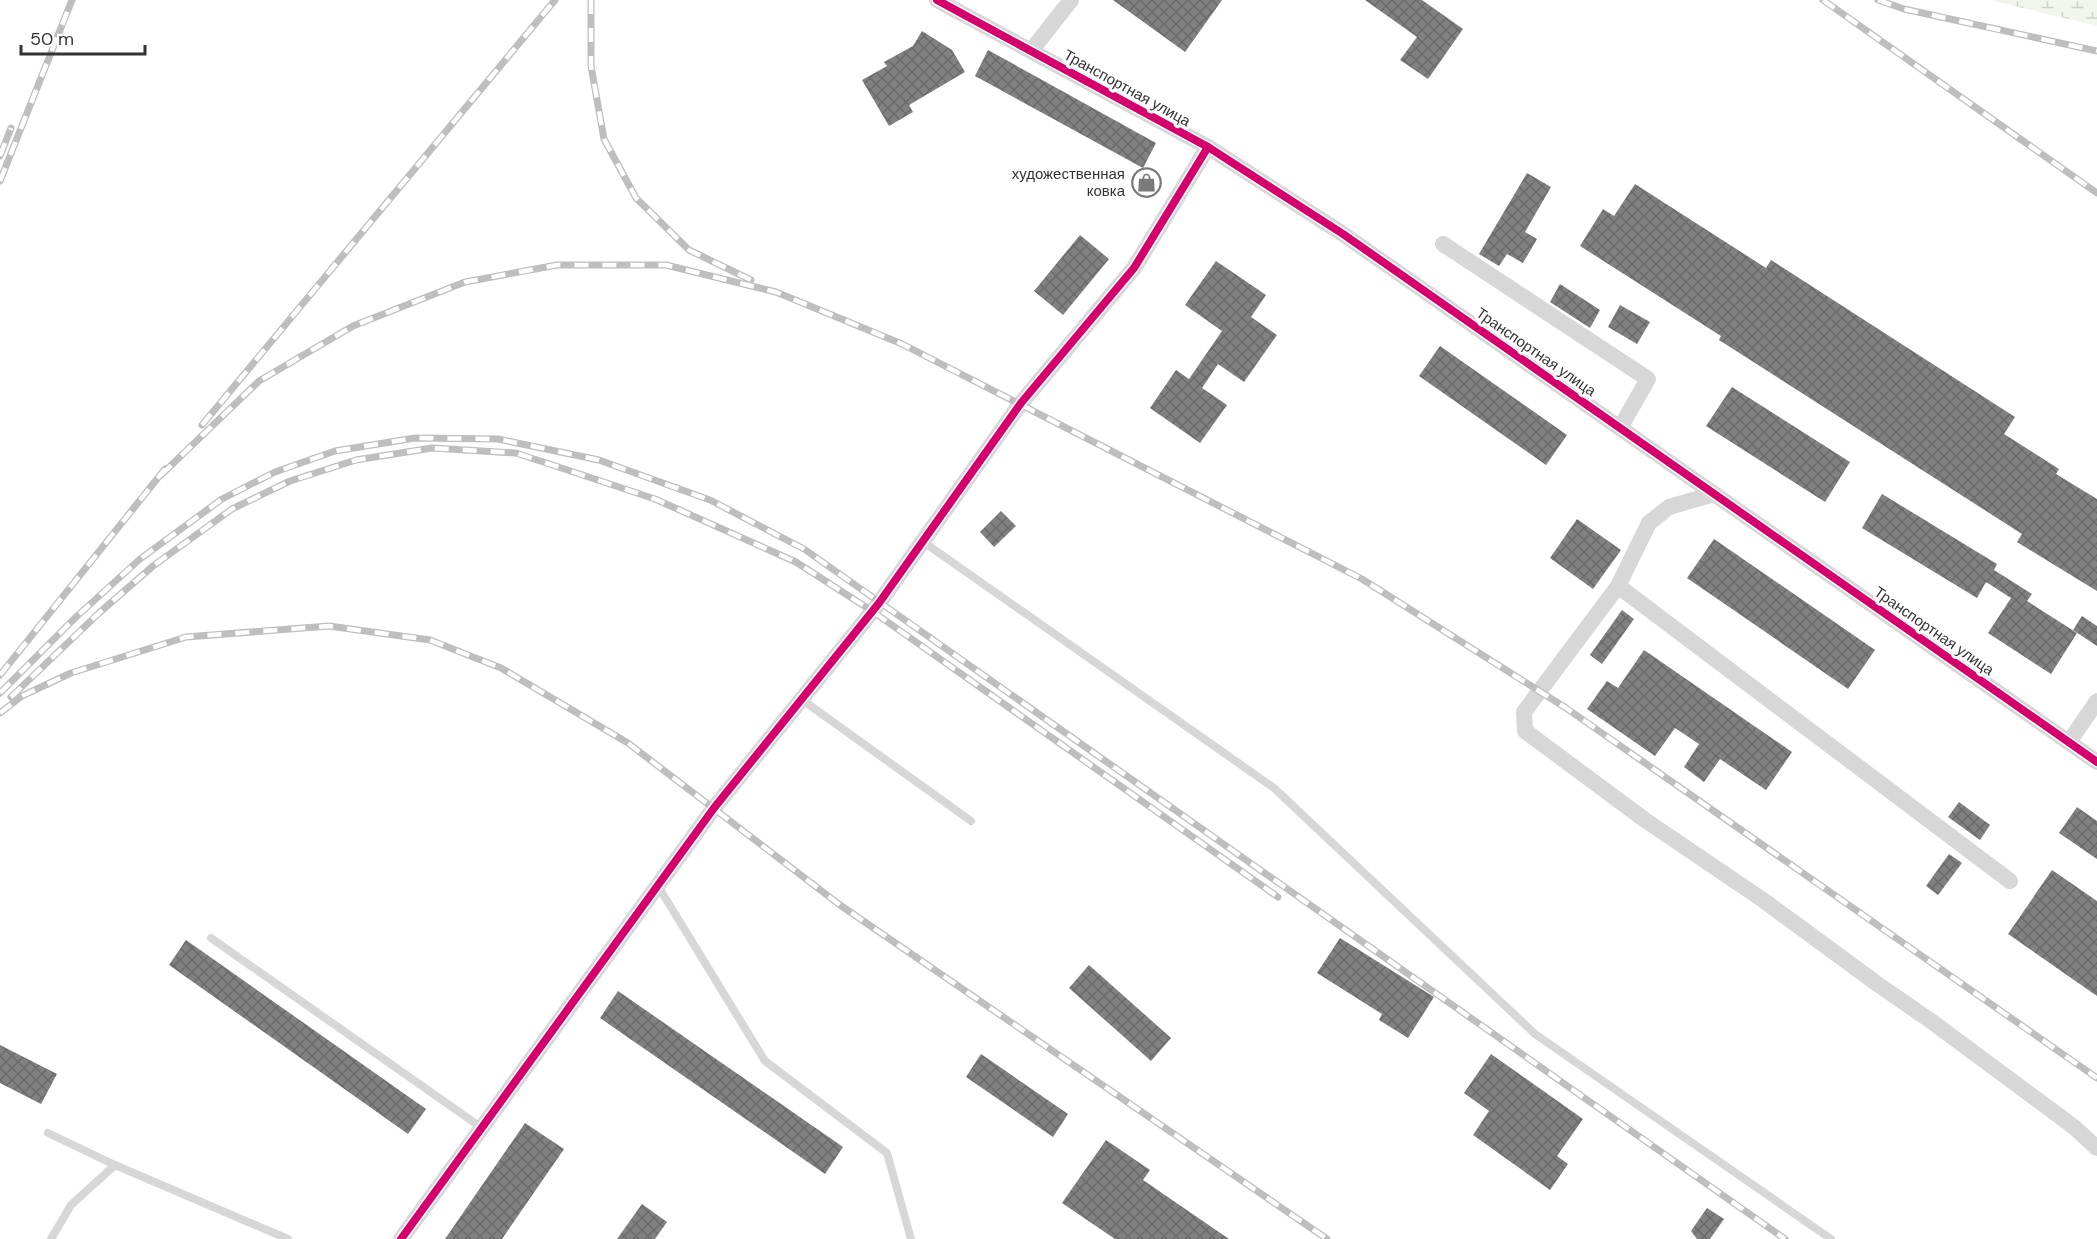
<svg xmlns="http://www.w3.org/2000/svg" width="2097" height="1239" viewBox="0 0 2097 1239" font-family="'DM Sans',sans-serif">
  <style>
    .wetland { fill: url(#wetland-marsh) }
    .building { fill: url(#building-cross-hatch) }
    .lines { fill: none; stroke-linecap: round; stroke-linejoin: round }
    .lane { stroke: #d7d7d7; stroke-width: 8 }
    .street { stroke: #d7d7d7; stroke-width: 16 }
    .rail-casing { stroke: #bebebe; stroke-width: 7 }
    .rail { stroke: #fff; stroke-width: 4.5; stroke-dasharray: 14; stroke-linecap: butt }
    .cycleway-casing { stroke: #fff; stroke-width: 11 }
    .cycleway { stroke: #d6006c; stroke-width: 8 }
    .labels { text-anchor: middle; stroke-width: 6; stroke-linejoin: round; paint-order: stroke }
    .street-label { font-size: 15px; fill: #333; stroke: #fff }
    .poi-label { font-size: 15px; fill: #333; stroke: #fff; text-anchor: end }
  </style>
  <defs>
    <pattern id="wetland-marsh" width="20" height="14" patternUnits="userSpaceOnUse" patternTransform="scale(1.5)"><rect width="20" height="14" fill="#f1f5ed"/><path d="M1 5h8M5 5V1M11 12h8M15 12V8" fill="none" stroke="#cfd2cc"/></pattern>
    <pattern id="building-cross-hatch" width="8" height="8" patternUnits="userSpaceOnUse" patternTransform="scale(1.5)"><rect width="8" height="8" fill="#818181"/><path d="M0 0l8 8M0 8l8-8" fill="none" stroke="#6a6a6a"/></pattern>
  </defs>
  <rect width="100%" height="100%" fill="#fff"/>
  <!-- wetland -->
  <path class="wetland" d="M1990 0H2097V26Z"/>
  <!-- building -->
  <g class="building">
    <path d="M1113 0H1222L1185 52Z"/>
    <path d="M1365 0H1422L1463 29 1428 79 1400 60 1417 37Z"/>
    <path d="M922 31 952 50 965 72 909 105 913 112 889 126 862 80 887 66 884 62 913 46Z"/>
    <path d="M988 50 1156 143 1143 168 975 76Z"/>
    <path d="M1527 173 1551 187 1525 232 1537 239 1523 263 1507 254 1499 266 1479 254Z"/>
    <path d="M1635 184 1766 268 1771 260 2015 417 2004 434 2059 469 2056 474 2097 499V591L2017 542 2022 534 1719 340 1721 336 1580 246 1603 209 1614 216Z"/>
    <path d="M1080 235 1109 259 1063 315 1034 291Z"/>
    <path d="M1216 261 1266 295 1251 317 1277 335 1244 382 1218 364 1202 388 1227 405 1200 443 1150 408 1176 370 1189 379 1222 331 1185 305Z"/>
    <path d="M1560 284 1600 310 1590 328 1550 302Z"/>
    <path d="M1620 305 1650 322 1637 344 1608 327Z"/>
    <path d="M1440 346 1567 435 1546 465 1419 376Z"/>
    <path d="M1732 387 1850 462 1825 502 1706 426Z"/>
    <path d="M1882 494 1997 564 1994 570 2032 594 2027 601 2077 633 2051 674 1988 633 2011 598 1986 582 1977 598 1862 528Z"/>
    <path d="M1001 511 1016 526 994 547 980 532Z"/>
    <path d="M1577 519 1621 550 1593 589 1550 558Z"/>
    <path d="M1714 539 1875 650 1848 689 1687 578Z"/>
    <path d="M1622 610 1634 619 1602 664 1590 655Z"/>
    <path d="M2082 616 2097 626V646L2073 630Z"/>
    <path d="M1644 650 1792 752 1766 790 1720 759 1704 782 1684 767 1699 744 1675 728 1655 756 1587 709 1607 681 1618 688Z"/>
    <path d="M1959 802 1990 825 1980 840 1948 817Z"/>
    <path d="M2077 807 2097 821V859L2059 833Z"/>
    <path d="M1949 854 1962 863 1938 895 1926 886Z"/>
    <path d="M2052 870 2097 901V996L2008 934Z"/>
    <path d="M1340 938 1434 997 1408 1038 1379 1020 1382 1014 1317 973Z"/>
    <path d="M186 940 426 1109 408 1134 169 965Z"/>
    <path d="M1089 965 1171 1038 1151 1061 1069 988Z"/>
    <path d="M618 991 843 1147 825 1174 600 1018Z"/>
    <path d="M0 1045 57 1074 41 1104 0 1083Z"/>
    <path d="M981 1054 1068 1114 1053 1137 966 1077Z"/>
    <path d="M1491 1054 1583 1119 1557 1156 1568 1164 1550 1190 1473 1135 1489 1111 1464 1093Z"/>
    <path d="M525 1123 564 1149 502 1239H445Z"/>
    <path d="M1106 1140 1150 1170 1143 1180 1229 1239H1115L1062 1203Z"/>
    <path d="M642 1204 667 1222 655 1239H617Z"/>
    <path d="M1707 1208 1724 1219 1710 1239H1697L1691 1231Z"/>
  </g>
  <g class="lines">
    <!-- lane -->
    <g class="lane">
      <path d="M922 541 1274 788 1535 1034 1831 1239"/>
      <path d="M801 699 971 821"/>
      <path d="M658 886 765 1061 887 1153 911 1239"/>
      <path d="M211 938 482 1128"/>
      <path d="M48 1133 115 1165 288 1239"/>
      <path d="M51 1239 71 1205 115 1165"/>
    </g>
    <!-- street -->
    <g class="street">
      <path d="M937 0 1208 147 1343 234 2097 762"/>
      <path d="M1031 51 1071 0"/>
      <path d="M1443 244 1648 379 1620 428"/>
      <path d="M1714 494 1669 507 1649 523 1618 586 1524 712 1525 731 1645 820 1763 900 1876 983 1931 1021 2074 1127 2097 1148"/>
      <path d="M1618 586 2010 881"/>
      <path d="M2069 742 2097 701"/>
      <path d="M401 1239 714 808 879 603 1021 403 1134 268 1208 147"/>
    </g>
    <defs>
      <g id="rail">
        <path d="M591 0V66L604 139 636 198 689 250 751 280"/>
        <path d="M1823 0 2097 193"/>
        <path d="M1878 0 1904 9 2097 51"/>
        <path d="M0 156 11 128"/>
        <path d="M0 181 72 0"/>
        <path d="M202 425 555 0"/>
        <path d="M161 475 259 381 353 326 465 282 557 265H666L776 292 902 344 1362 579 1566 708 2097 1078"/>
        <path d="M0 675 165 469"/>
        <path d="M0 693 76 617 140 559 222 499 275 472 335 451 415 438 498 439 599 460 710 500 804 549 1785 1239"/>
        <path d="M11 697 99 613 153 566 232 509 290 481 356 460 432 448 516 453 655 499 796 562 872 611 1278 897"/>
        <path d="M0 713 22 696 71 673 186 637 329 626 430 640 501 668 628 743 840 905 1327 1239"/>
      </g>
    </defs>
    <!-- rail casing -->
    <use href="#rail" class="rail-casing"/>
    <!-- rail -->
    <use href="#rail" class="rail"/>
    <defs>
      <g id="cycleway">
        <path d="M937 0 1208 147 1343 234 2097 762"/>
        <path d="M401 1239 714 808 879 603 1021 403 1134 268 1208 147"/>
      </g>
    </defs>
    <!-- cycleway casing -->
    <use href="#cycleway" class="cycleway-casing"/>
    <!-- cycleway -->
    <use href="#cycleway" class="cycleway"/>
  </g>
  <!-- icons -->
  <defs>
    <symbol id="shop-ring" viewBox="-11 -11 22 22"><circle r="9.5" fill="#fff" stroke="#7a7a7a" stroke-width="1.5"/><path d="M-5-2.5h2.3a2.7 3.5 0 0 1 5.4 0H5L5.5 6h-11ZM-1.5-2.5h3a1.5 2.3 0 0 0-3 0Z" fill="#7a7a7a"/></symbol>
  </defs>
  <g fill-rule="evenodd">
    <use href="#shop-ring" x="1130" y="166" width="33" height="33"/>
  </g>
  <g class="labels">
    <!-- street labels -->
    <g class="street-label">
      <text transform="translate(1127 88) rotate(29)" y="5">Транспортная улица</text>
      <text transform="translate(1536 352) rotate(35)" y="5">Транспортная улица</text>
      <text transform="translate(1934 631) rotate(35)" y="5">Транспортная улица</text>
    </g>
    <!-- poi labels -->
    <g class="poi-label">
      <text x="1125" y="179">художественная<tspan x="1125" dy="17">ковка</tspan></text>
    </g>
  </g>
  <!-- scale -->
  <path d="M21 45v9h124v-9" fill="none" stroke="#333333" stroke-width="3"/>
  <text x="30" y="45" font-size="18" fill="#333333" stroke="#ffffff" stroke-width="4.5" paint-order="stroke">50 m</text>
</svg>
